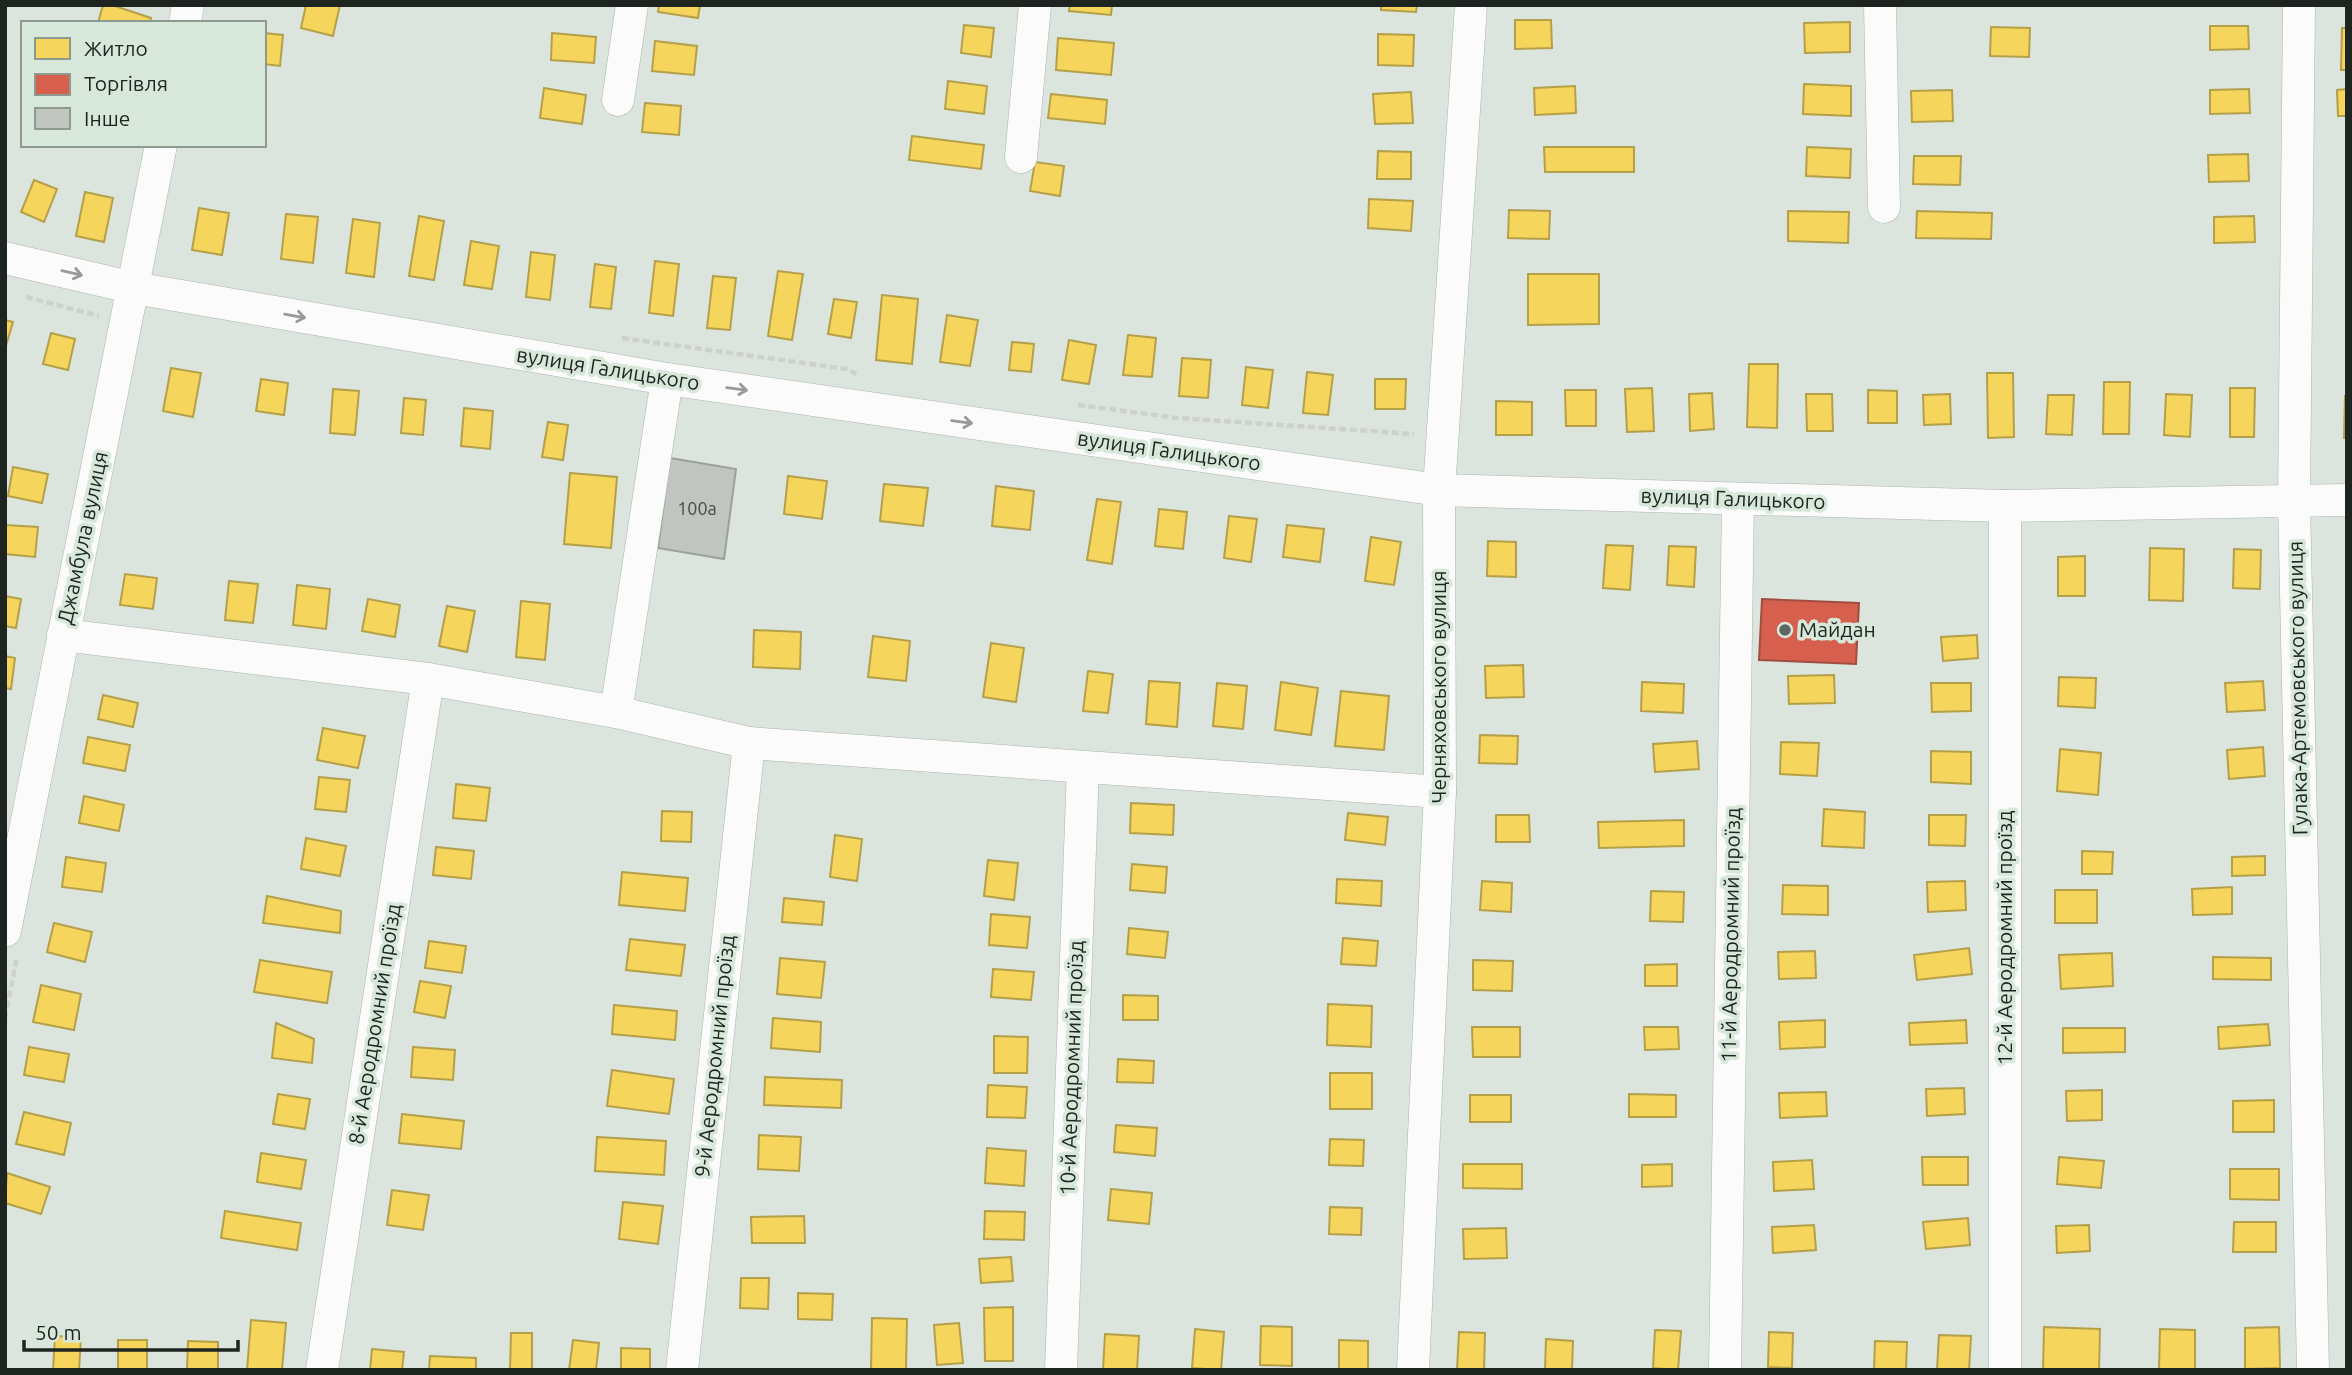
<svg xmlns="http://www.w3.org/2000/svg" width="2352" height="1375" viewBox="0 0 2352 1375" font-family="Ubuntu,sans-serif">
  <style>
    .homes { fill: #f6d55c; stroke: #b5a04a; stroke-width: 2 }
    .shops { fill: #d6604d; stroke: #9f4e40; stroke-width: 2 }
    .building { fill: #c0c5bf; stroke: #9ba099; stroke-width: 2 }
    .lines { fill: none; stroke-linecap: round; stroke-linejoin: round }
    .minor-casing { stroke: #adb4af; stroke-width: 33 }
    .path { stroke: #ced0cf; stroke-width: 4.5; stroke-dasharray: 7 3.5; stroke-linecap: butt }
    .minor { stroke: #fafbfa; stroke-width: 32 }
    .oneway { stroke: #979a98 }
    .poi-dot { fill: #606762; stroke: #d7e8db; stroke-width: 2.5 }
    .labels { text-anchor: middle; stroke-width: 7; stroke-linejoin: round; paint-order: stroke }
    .number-label { font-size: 18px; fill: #464c48 }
    .street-label { font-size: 21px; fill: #1e2420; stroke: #d7e8db }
    .poi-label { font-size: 21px; fill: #1e2420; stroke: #d7e8db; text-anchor: start }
  </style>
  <rect width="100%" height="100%" fill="#dbe4dd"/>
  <!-- homes -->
  <g class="homes">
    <path d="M103 5H112L151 18 150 23H98Z"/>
    <path d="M306 5H340L333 36 301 28Z"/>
    <path d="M659 5H700L698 18 658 12Z"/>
    <path d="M1070 5H1112L1111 15 1069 11Z"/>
    <path d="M1381 5H1417L1416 12 1381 10Z"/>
    <path d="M1515 20H1551L1552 48 1515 49Z"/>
    <path d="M1850 22V52L1805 53 1804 23Z"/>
    <path d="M964 25 994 28 991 57 961 53Z"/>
    <path d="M2210 26H2248L2249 49 2210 50Z"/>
    <path d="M1991 27 2030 28 2029 57 1990 56Z"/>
    <path d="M2342 28H2347V70H2341Z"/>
    <path d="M264 33 283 35 280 66 264 64Z"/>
    <path d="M552 33 596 37 594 63 551 60Z"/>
    <path d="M1378 34 1414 35 1413 66 1378 65Z"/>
    <path d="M1058 38 1114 43 1111 75 1056 70Z"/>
    <path d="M655 41 697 46 694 75 652 71Z"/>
    <path d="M948 81 987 86 984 114 945 109Z"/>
    <path d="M1804 84 1851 86V116L1803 114Z"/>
    <path d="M1575 86 1576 113 1535 115 1534 88Z"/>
    <path d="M544 88 586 95 582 124 540 118Z"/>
    <path d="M2249 89 2250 113 2210 114V90Z"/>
    <path d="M2347 89V116H2338L2337 90Z"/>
    <path d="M1952 90 1953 121 1912 122 1911 91Z"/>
    <path d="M1411 92 1413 123 1375 124 1373 94Z"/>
    <path d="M1051 94 1107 100 1105 124 1048 118Z"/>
    <path d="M645 103 681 106 679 135 642 132Z"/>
    <path d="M912 136 984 145 981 169 909 160Z"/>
    <path d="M1544 147H1634V172H1545Z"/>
    <path d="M1807 147 1851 149 1850 178 1806 176Z"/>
    <path d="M1378 151 1411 152V179H1377Z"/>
    <path d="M2248 154 2249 181 2209 182 2208 155Z"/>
    <path d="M1914 156H1961L1960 185 1913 184Z"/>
    <path d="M1035 162 1064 166 1060 196 1030 191Z"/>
    <path d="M34 180 57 189 44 222 21 212Z"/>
    <path d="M85 192 113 198 104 242 76 236Z"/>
    <path d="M1369 199 1413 201 1411 231 1368 228Z"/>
    <path d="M199 208 229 213 222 255 192 250Z"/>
    <path d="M1509 210 1550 211 1549 239 1508 238Z"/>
    <path d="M1788 211 1849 212 1848 243 1788 241Z"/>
    <path d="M1917 211 1992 213 1991 239 1916 238Z"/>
    <path d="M286 214 318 217 313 263 281 259Z"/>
    <path d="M419 216 444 221 434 280 409 276Z"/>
    <path d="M2254 216 2255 242 2214 243V217Z"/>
    <path d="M353 219 380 223 374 277 346 273Z"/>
    <path d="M471 241 499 246 492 289 464 285Z"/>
    <path d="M531 252 555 255 550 300 526 297Z"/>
    <path d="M655 261 679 264 673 316 649 313Z"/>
    <path d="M595 264 616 267 611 309 590 307Z"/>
    <path d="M778 271 803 274 792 340 768 336Z"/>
    <path d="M1528 274H1599V324L1528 325Z"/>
    <path d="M713 276 736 278 730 330 707 328Z"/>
    <path d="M882 295 918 299 912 364 876 360Z"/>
    <path d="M834 299 857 302 851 338 828 334Z"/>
    <path d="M947 315 978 320 970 366 940 362Z"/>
    <path d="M5 320 13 322 5 349Z"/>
    <path d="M51 333 75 339 68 370 43 364Z"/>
    <path d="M1128 335 1156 338 1152 377 1123 375Z"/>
    <path d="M1069 340 1096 345 1089 384 1062 380Z"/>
    <path d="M1012 342 1034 344 1031 372 1009 370Z"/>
    <path d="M1182 358 1211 360 1208 398 1179 396Z"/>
    <path d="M1749 364H1778L1777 428 1747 427Z"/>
    <path d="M1246 367 1273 370 1268 408 1242 405Z"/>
    <path d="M171 368 201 373 193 417 163 411Z"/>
    <path d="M1307 372 1333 375 1328 415 1303 413Z"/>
    <path d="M1987 373H2013L2014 437 1988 438Z"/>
    <path d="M261 379 288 383 284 415 256 411Z"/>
    <path d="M1375 379H1406L1405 409H1375Z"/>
    <path d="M2104 382H2130L2129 434H2103Z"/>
    <path d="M1652 388 1654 431 1627 432 1625 389Z"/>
    <path d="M2230 388H2255L2254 437H2230Z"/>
    <path d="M333 389 359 391 355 435 330 433Z"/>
    <path d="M1565 390H1596V426H1566Z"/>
    <path d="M1868 390 1897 391V423H1868Z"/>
    <path d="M1712 393 1714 429 1690 431 1689 394Z"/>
    <path d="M1806 394H1832L1833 431H1807Z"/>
    <path d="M1950 394 1951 424 1924 425 1923 395Z"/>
    <path d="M2166 394 2192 395 2190 437 2164 435Z"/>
    <path d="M2048 395H2074L2072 435 2046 434Z"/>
    <path d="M2345 396H2347V438H2344Z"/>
    <path d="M404 398 426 400 423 435 401 433Z"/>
    <path d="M1496 401 1532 402V435H1496Z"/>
    <path d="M464 408 493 411 490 449 461 446Z"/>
    <path d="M548 422 568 425 563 460 542 457Z"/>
    <path d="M13 467 48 474 42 503 8 496Z"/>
    <path d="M570 473 617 477 611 548 564 544Z"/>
    <path d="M788 476 827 481 822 519 784 514Z"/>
    <path d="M884 484 928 488 923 526 880 521Z"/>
    <path d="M996 486 1034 491 1030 530 992 526Z"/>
    <path d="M1097 499 1121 502 1112 564 1087 560Z"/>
    <path d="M1159 509 1187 512 1183 549 1155 546Z"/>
    <path d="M1229 516 1257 519 1251 562 1224 558Z"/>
    <path d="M5 525 38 527 35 557 5 554Z"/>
    <path d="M1287 525 1324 529 1320 562 1283 557Z"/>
    <path d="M1371 537 1401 542 1394 585 1365 581Z"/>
    <path d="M1488 541 1516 542V577L1487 576Z"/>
    <path d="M1606 545 1633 546 1630 590 1603 588Z"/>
    <path d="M1669 546 1696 547 1694 587 1667 585Z"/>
    <path d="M2150 548 2184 549 2183 601 2149 600Z"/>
    <path d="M2234 549 2261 550 2260 589 2233 588Z"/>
    <path d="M2085 556V596H2058V557Z"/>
    <path d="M125 574 157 578 153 609 120 605Z"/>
    <path d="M229 581 258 584 253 623 225 620Z"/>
    <path d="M297 585 330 589 326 629 293 625Z"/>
    <path d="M5 596 21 599 16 628 5 626Z"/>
    <path d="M368 599 400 605 395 637 362 631Z"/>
    <path d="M521 601 550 604 545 660 516 657Z"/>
    <path d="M447 606 475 611 467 652 439 646Z"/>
    <path d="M754 630 801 632 800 669 753 667Z"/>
    <path d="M1977 635 1978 658 1943 661 1941 637Z"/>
    <path d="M873 636 910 641 906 681 868 677Z"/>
    <path d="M991 643 1024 648 1016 702 983 697Z"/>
    <path d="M5 656 15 658 11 689 5 688Z"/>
    <path d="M1523 665 1524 697 1486 698 1485 666Z"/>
    <path d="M1088 671 1113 674 1108 713 1083 711Z"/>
    <path d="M1834 675 1835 703 1789 704 1788 676Z"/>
    <path d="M2059 677 2096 678 2095 708 2058 706Z"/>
    <path d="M1149 681 1180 683 1177 727 1146 724Z"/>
    <path d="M2263 681 2265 710 2227 712 2225 683Z"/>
    <path d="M1281 682 1318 688 1311 735 1275 730Z"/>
    <path d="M1642 682 1684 684 1683 713 1641 711Z"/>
    <path d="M1217 683 1247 686 1243 729 1213 726Z"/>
    <path d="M1931 683H1971V711L1932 712Z"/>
    <path d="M1341 691 1389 696 1384 750 1335 746Z"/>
    <path d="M103 695 138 703 133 727 98 719Z"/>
    <path d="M323 728 365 736 358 768 317 760Z"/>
    <path d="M1480 735 1518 736 1517 764 1479 763Z"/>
    <path d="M88 737 130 745 125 771 83 763Z"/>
    <path d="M1697 741 1699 769 1655 772 1653 744Z"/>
    <path d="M1781 742 1819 743 1817 776 1780 774Z"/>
    <path d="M2263 747 2265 776 2229 779 2227 750Z"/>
    <path d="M2060 749 2101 753 2098 795 2057 791Z"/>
    <path d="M1931 751 1971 752V784L1931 782Z"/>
    <path d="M319 777 350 780 346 812 315 809Z"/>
    <path d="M456 784 490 788 486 821 453 818Z"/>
    <path d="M84 796 124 805 119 831 79 823Z"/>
    <path d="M1131 803 1174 805 1173 835 1130 833Z"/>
    <path d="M1824 809 1865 812 1864 848 1822 846Z"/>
    <path d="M662 811 692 812 691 842 661 841Z"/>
    <path d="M1348 813 1388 817 1385 845 1345 840Z"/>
    <path d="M1496 815H1529L1530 842H1496Z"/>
    <path d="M1929 815H1966L1965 846 1929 845Z"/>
    <path d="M1684 820V846L1599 848 1598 822Z"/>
    <path d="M835 835 862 839 857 881 830 877Z"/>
    <path d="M306 838 346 846 340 876 301 869Z"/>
    <path d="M436 847 474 851 471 879 433 875Z"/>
    <path d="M2082 851 2113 852 2112 874H2082Z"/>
    <path d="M2265 856V875L2232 876V857Z"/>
    <path d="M66 857 106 863 102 892 62 887Z"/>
    <path d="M988 860 1018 863 1014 900 984 896Z"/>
    <path d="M1132 864 1167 867 1165 893 1130 890Z"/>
    <path d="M622 872 688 878 685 911 619 905Z"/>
    <path d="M1337 879 1382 881 1381 906 1336 903Z"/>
    <path d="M1482 881 1512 883 1511 912 1480 910Z"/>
    <path d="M1965 881 1966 910 1928 912 1927 882Z"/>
    <path d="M1783 885 1828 886V915L1782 914Z"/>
    <path d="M2232 887V914L2193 915 2192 889Z"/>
    <rect x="2055" y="890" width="42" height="33"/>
    <path d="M1651 891 1684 892 1683 922 1650 921Z"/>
    <path d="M267 896 341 911 340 933 263 923Z"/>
    <path d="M784 898 824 902 822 925 782 922Z"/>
    <path d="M991 914 1030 917 1027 948 989 945Z"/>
    <path d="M54 923 92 932 85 962 47 952Z"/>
    <path d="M1129 928 1168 932 1165 958 1127 954Z"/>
    <path d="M1343 938 1378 941 1376 966 1341 964Z"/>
    <path d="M630 939 685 945 681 976 626 970Z"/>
    <path d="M429 941 466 946 462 973 425 968Z"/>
    <path d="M1969 948 1972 974 1917 980 1914 955Z"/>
    <path d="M1815 951 1816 978 1779 979 1778 952Z"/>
    <path d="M2112 953 2113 986 2061 989 2059 955Z"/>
    <path d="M2213 957 2271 958V980L2213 979Z"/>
    <path d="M780 958 825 962 821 998 777 994Z"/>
    <path d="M260 960 332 972 327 1003 254 992Z"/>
    <path d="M1473 960 1513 961 1512 991 1473 990Z"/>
    <path d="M1677 964V986H1645V965Z"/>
    <path d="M993 969 1034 972 1031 1000 991 997Z"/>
    <path d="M420 981 451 986 445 1018 414 1012Z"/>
    <path d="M41 985 81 994 74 1030 33 1022Z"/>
    <path d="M1123 995 1158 996V1020H1123Z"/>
    <path d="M1328 1004 1372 1006 1371 1047 1327 1045Z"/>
    <path d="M614 1005 677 1011 675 1040 612 1034Z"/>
    <path d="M773 1018 821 1022 820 1052 771 1048Z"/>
    <path d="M1825 1020V1047L1780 1049 1779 1022Z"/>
    <path d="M1966 1020 1967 1043 1910 1045 1909 1023Z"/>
    <path d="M276 1023 314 1039 312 1063 272 1058Z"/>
    <path d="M2268 1024 2270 1045 2219 1049 2218 1027Z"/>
    <path d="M1472 1027H1520V1057H1473Z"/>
    <path d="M1644 1027H1678L1679 1049 1645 1050Z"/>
    <path d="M2063 1028H2125V1052L2063 1053Z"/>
    <path d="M994 1036 1028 1037 1027 1073H994Z"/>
    <path d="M29 1047 69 1054 64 1082 24 1075Z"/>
    <path d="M413 1047 455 1050 453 1080 411 1077Z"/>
    <path d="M1118 1059 1154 1061 1153 1083 1117 1082Z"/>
    <path d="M612 1070 674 1079 669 1114 607 1106Z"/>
    <rect x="1330" y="1073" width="42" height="36"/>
    <path d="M765 1077 842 1080 841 1108 764 1105Z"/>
    <path d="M988 1085 1027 1087 1025 1118 987 1117Z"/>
    <path d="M1964 1088 1965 1114 1927 1116 1926 1089Z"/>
    <path d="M2102 1090V1120L2067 1121 2066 1091Z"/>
    <path d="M1826 1092 1827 1116 1780 1118 1779 1093Z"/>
    <path d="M278 1094 310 1099 305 1129 273 1124Z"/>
    <path d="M1629 1094 1676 1095V1117H1629Z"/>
    <rect x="1470" y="1095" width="41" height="27"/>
    <path d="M2274 1100V1132H2233V1101Z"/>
    <path d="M24 1112 71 1123 64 1155 16 1144Z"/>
    <path d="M402 1114 464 1121 461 1149 399 1143Z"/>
    <path d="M1116 1125 1157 1128 1155 1156 1114 1152Z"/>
    <path d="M759 1135 801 1137 799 1171 758 1169Z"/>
    <path d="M597 1137 666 1141 664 1175 595 1171Z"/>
    <path d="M1330 1139 1364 1140 1363 1166 1329 1165Z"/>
    <path d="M987 1148 1026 1151 1024 1186 985 1183Z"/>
    <path d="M261 1153 306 1160 301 1189 257 1182Z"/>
    <path d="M1922 1157H1968V1185H1923Z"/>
    <path d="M2059 1157 2104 1161 2101 1188 2057 1184Z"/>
    <path d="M1812 1160 1814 1189 1774 1191 1773 1162Z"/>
    <path d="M1463 1164H1522V1189L1463 1188Z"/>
    <path d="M1672 1164V1186L1642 1187V1165Z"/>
    <path d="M2230 1169H2279V1200L2230 1199Z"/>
    <path d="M7 1173 50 1187 41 1214 5 1203Z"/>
    <path d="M1111 1189 1152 1193 1149 1224 1108 1220Z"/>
    <path d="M392 1190 429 1195 423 1230 387 1225Z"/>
    <path d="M623 1202 663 1206 658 1244 619 1239Z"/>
    <path d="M1330 1207 1362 1208 1361 1235 1329 1234Z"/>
    <path d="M225 1211 301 1223 297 1250 221 1238Z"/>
    <path d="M985 1211 1025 1212 1024 1240 984 1239Z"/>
    <path d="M804 1216 805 1243H752L751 1217Z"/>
    <path d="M1968 1218 1970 1245 1926 1249 1923 1222Z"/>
    <path d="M2234 1222H2276V1252H2233Z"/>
    <path d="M1814 1225 1816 1250 1773 1253 1772 1227Z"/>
    <path d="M2089 1225 2090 1251 2057 1253 2056 1226Z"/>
    <path d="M1506 1228 1507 1258 1464 1259 1463 1229Z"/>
    <path d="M1011 1257 1013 1281 981 1283 979 1259Z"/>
    <path d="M741 1278H769L768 1309 740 1308Z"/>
    <path d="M798 1293 833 1294 832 1320 798 1319Z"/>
    <path d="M1013 1307V1361H985L984 1308Z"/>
    <path d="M872 1318 907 1319 906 1370H871Z"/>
    <path d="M251 1320 286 1323 282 1370H247Z"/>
    <path d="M959 1323 963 1363 937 1365 934 1325Z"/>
    <path d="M1261 1326 1292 1327V1366L1260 1365Z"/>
    <path d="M2044 1327 2100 1329 2099 1370H2043Z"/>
    <path d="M2279 1327 2280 1368 2245 1369V1328Z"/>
    <path d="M1195 1329 1224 1332 1221 1370 1192 1368Z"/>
    <path d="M2160 1329 2195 1330V1370H2159Z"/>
    <path d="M1655 1330 1681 1331 1678 1370 1653 1368Z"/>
    <path d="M1459 1332 1485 1333 1484 1370H1457Z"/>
    <path d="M1769 1332 1793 1333 1792 1368 1768 1367Z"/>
    <path d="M511 1333H532V1370H510Z"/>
    <path d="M1105 1334 1139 1336 1137 1370H1103Z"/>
    <path d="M1939 1335 1971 1336 1969 1370H1937Z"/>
    <path d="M55 1336 81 1337 79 1370H53Z"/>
    <path d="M1546 1339 1573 1341 1572 1370H1545Z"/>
    <rect x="118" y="1340" width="29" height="30"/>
    <path d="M573 1340 599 1343 596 1370H569Z"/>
    <path d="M1339 1340 1368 1341V1370H1339Z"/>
    <path d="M188 1341 218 1342V1370H187Z"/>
    <path d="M1875 1341 1907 1342 1906 1370H1874Z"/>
    <path d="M621 1348 650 1349V1370H621Z"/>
    <path d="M372 1349 404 1352 402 1370H370Z"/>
    <path d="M430 1356 476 1358V1370H429Z"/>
  </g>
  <!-- shops -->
  <path class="shops" d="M1762 599 1859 603 1856 664 1759 660Z"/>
  <!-- building -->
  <path class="building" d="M670 458 736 469 724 559 658 548Z"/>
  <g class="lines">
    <defs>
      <g id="minor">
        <path d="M1880 5 1884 207"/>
        <path d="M2299 5 2294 501 2313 1370"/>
        <path d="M185 23 188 5"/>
        <path d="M618 100 632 5"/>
        <path d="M1021 157 1035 5"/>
        <path d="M5 258 134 288 667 379 1439 490 2005 506 2347 500"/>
        <path d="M2005 506V1370"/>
        <path d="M63 635 428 679 616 712 749 743 1440 792"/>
        <path d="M616 712 667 379"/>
        <path d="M5 931 161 145"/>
        <path d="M322 1370 428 679"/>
        <path d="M682 1370 749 743"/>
        <path d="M1061 1370 1083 767"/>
        <path d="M1413 1370 1440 792 1439 490 1471 5"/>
        <path d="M1725 1370 1738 500"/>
      </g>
    </defs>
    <!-- minor casing -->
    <use href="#minor" class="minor-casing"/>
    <!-- path -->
    <g class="path">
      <path d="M26 297 99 316"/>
      <path d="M622 338 847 369 858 375"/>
      <path d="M1078 405 1178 418 1414 434"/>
      <path d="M5 1018 17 957"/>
    </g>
    <!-- minor -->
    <use href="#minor" class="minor"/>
  </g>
  <!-- one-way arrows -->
  <defs><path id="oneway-shaft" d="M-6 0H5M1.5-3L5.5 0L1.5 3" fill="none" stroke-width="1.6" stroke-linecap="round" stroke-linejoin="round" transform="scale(1.75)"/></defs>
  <g class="oneway">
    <use href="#oneway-shaft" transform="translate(72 273) rotate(13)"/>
    <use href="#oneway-shaft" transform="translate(295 316) rotate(10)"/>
    <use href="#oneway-shaft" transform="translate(737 389) rotate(8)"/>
    <use href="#oneway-shaft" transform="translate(962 422) rotate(8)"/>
  </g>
  <!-- markers -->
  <circle class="poi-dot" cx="1785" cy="630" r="7"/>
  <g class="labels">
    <!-- number labels -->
    <g class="number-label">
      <text x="697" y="515">100а</text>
    </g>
    <!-- street labels -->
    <g class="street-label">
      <text transform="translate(608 369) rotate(9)" y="7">вулиця Галицького</text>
      <text transform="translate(1169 451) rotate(8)" y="7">вулиця Галицького</text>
      <text transform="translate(1733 499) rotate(2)" y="7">вулиця Галицького</text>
      <text transform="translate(83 538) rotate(-78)" y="7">Джамбула вулиця</text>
      <text transform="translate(1439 687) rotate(-90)" y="7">Черняховського вулиця</text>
      <text transform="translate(2298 688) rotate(-91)" y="7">Гулака-Артемовського вулиця</text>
      <text transform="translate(1731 935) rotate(-89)" y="7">11-й Аеродромний проїзд</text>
      <text transform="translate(2005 938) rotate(-90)" y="7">12-й Аеродромний проїзд</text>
      <text transform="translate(375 1024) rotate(-81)" y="7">8-й Аеродромний проїзд</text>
      <text transform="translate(715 1056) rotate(-84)" y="7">9-й Аеродромний проїзд</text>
      <text transform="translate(1072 1068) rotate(-88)" y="7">10-й Аеродромний проїзд</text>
    </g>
    <!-- poi labels -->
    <g class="poi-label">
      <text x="1799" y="637">Майдан</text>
    </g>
  </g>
  <!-- border -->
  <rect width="2352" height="1375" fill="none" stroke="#1e2420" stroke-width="14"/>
  <!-- legend -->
  <rect x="21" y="21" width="245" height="126" fill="#d7e8db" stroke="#8d9a90" stroke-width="2"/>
  <rect x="35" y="38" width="35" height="21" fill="#f6d55c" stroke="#8d9a90" stroke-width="2"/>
  <text x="84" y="56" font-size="21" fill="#1e2420">Житло</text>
  <rect x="35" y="74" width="35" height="21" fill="#d6604d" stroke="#8d9a90" stroke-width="2"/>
  <text x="84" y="91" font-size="21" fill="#1e2420">Торгівля</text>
  <rect x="35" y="108" width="35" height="21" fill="#c0c5bf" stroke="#8d9a90" stroke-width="2"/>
  <text x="84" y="126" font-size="21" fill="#1e2420">Інше</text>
  <!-- scale -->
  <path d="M24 1340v10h214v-10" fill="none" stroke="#1e2420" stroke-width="3.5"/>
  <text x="35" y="1340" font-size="21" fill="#1e2420" stroke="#d7e8db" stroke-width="5" paint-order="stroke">50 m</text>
</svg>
